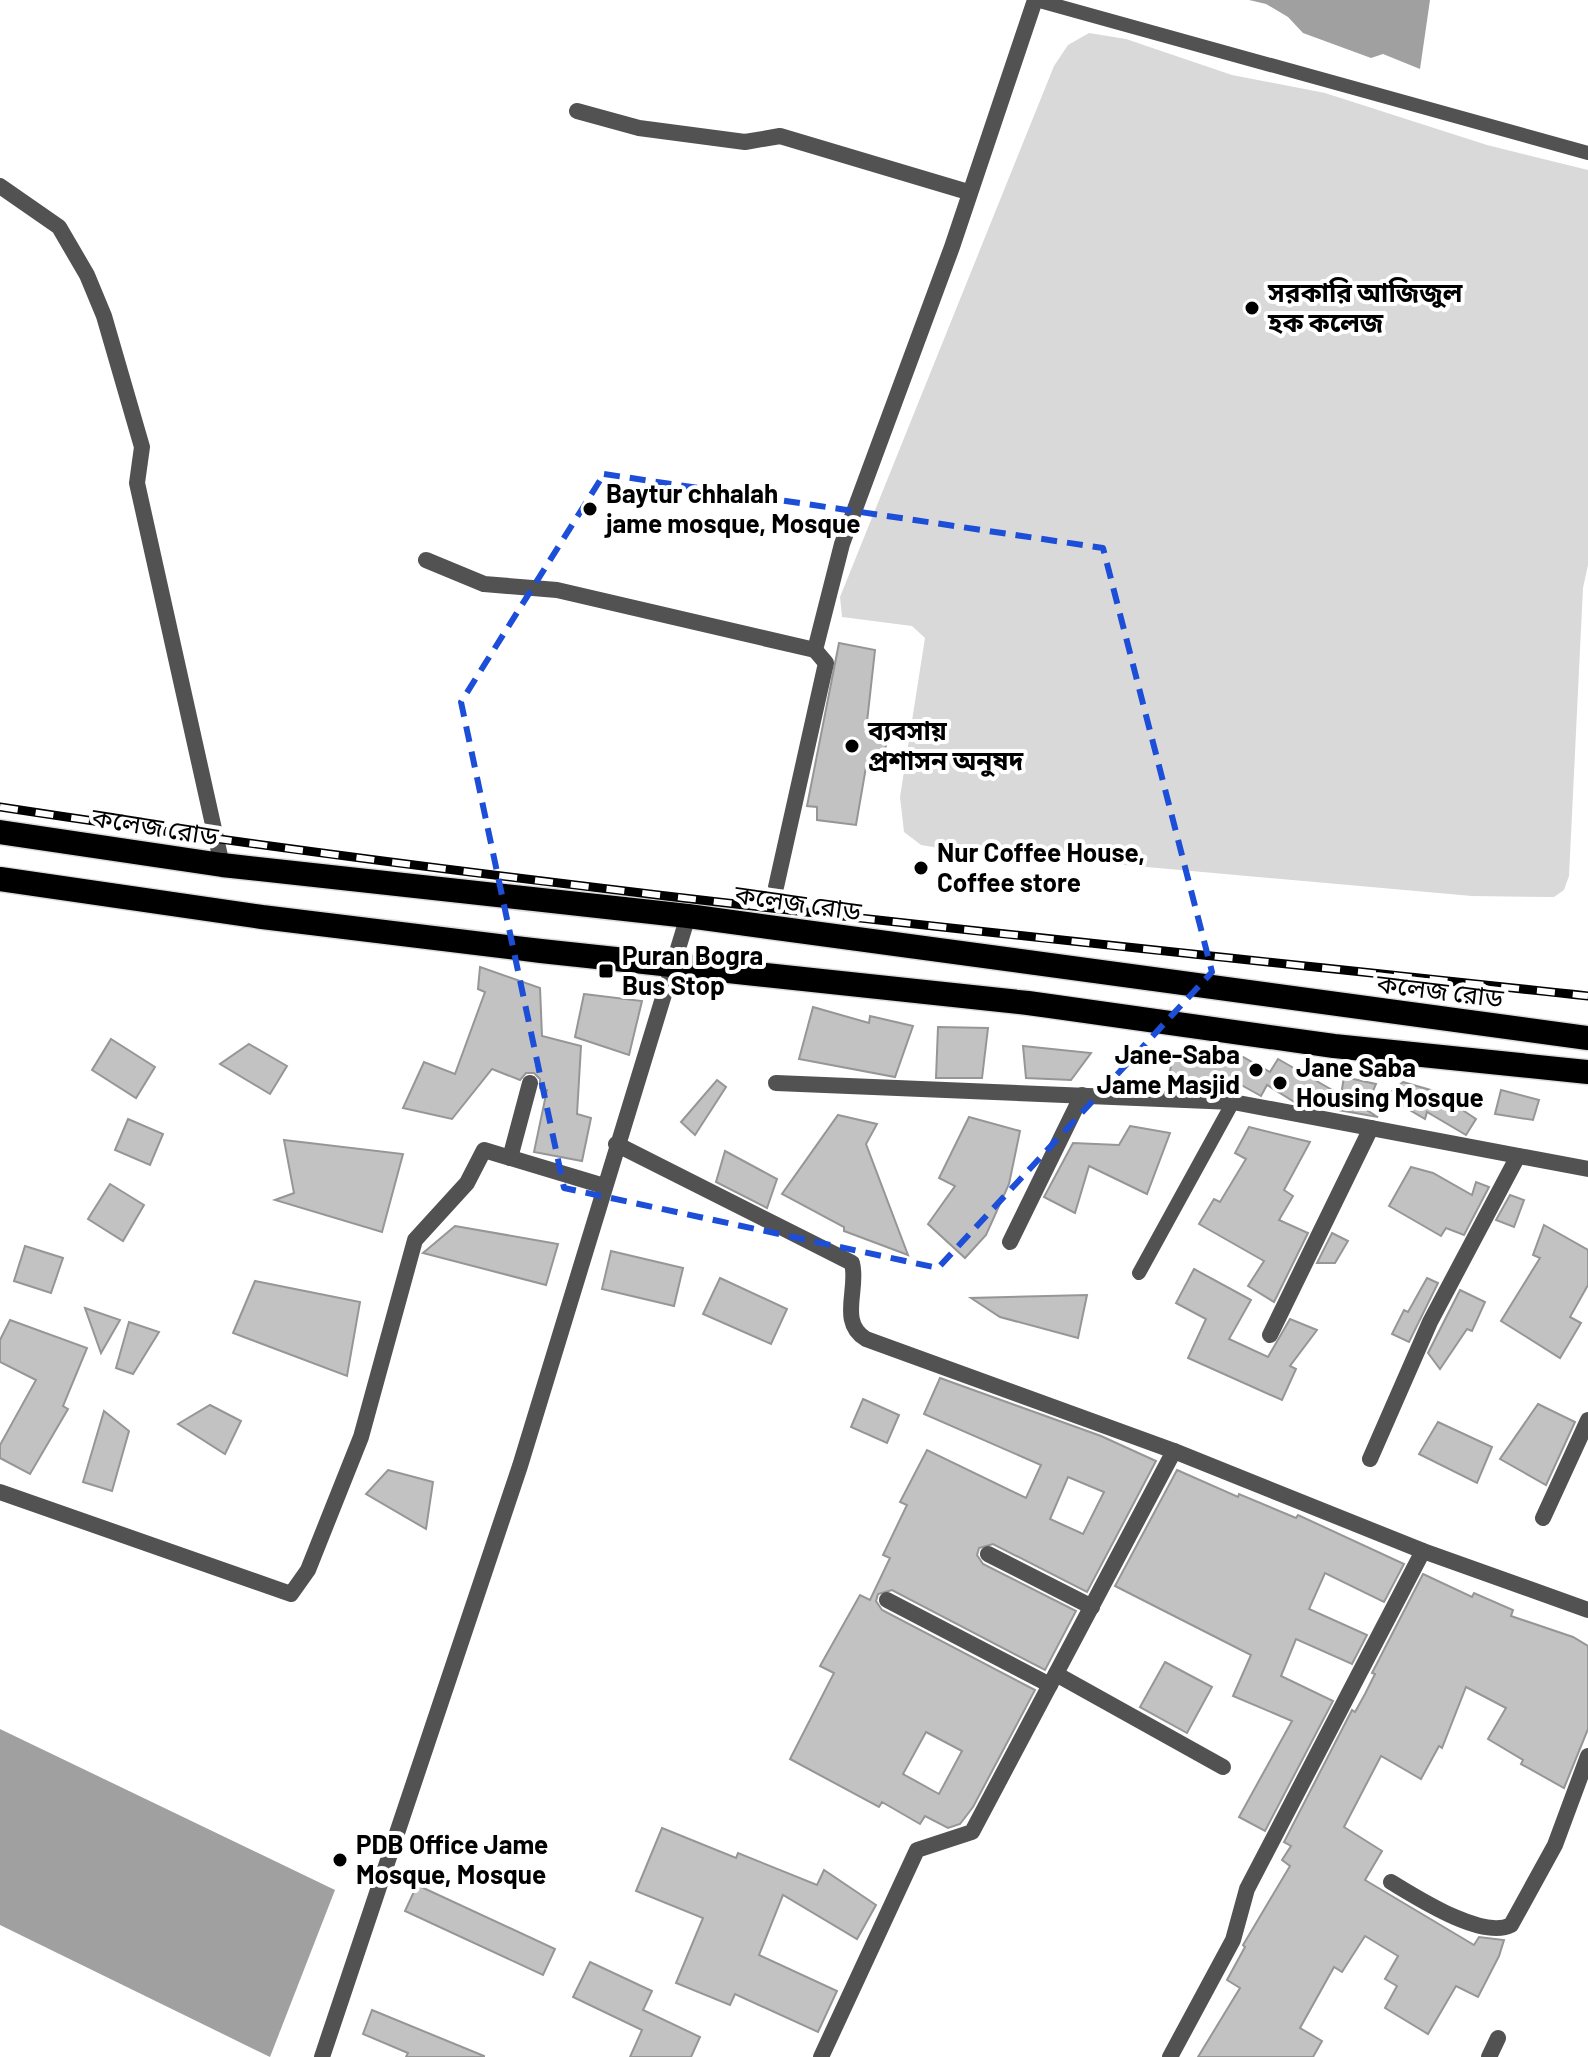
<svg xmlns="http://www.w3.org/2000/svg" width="1588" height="2057" viewBox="0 0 1588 2057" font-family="Barlow,'Noto Sans Bengali',sans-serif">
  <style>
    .green { fill: #d9d9d9 }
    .water { fill: #a0a0a0 }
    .building { fill: #c2c2c2; stroke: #969696; stroke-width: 2; fill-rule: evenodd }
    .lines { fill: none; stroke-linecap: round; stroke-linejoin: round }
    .highway-casing { stroke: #dbdbdb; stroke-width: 27 }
    .lane { stroke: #525252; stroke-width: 14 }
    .street { stroke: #525252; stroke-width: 16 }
    .highway { stroke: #000; stroke-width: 24 }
    .rail-casing { stroke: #000; stroke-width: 9 }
    .rail { stroke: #fff; stroke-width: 6; stroke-dasharray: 18; stroke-linecap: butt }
    .marked { fill: none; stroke: #1d4ed8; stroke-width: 6; stroke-dasharray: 16 10; stroke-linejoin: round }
    .poi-dot { fill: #000; stroke: #fff; stroke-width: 3 }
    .labels { text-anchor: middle; stroke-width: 8; stroke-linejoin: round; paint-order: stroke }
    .poi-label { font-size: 26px; font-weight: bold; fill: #000; stroke: #fff; text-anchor: start }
    .street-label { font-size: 26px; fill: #000; stroke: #fff }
  </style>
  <rect width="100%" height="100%" fill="#fff"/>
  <!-- green -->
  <path class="green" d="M1089 33 1126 39 1232 75 1325 93 1487 145 1588 170V565L1583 588 1569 876 1564 890 1554 897 1472 896 945 849 921 845 904 832 900 797 925 638 912 626 842 617 840 597 1054 66 1068 45Z"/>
  <!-- water -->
  <g class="water">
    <path d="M1249 0H1430L1420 69 1383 54 1371 58 1303 33 1288 17 1266 4Z"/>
    <path d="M0 1729 335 1890 270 2057 0 1925Z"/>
  </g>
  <!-- building -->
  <g class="building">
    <path d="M839 643 875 650 867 722 889 726 882 769 866 767 856 825 817 820V807L807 806Z"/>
    <path d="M480 967 540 988 542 1036 581 1046 577 1114 591 1118 582 1161 534 1152 547 1090 540 1088V1079L534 1073H526L520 1080 492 1069 452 1119 403 1108 424 1062 455 1074 485 992 478 989Z"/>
    <path d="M584 994 642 1001 629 1055 575 1037Z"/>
    <path d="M813 1007 869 1023 870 1016 913 1026 895 1077 799 1059Z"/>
    <path d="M938 1027 988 1028 982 1078H936Z"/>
    <path d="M111 1039 155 1067 136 1098 92 1070Z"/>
    <path d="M249 1044 287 1066 270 1094 220 1064Z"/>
    <path d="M1023 1046 1091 1053 1071 1080 1026 1078Z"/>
    <path d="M1173 1056 1236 1063 1243 1057 1270 1072 1278 1059 1341 1095 1344 1077 1376 1084 1365 1109 1378 1117 1327 1108 1303 1096 1296 1103 1267 1085 1261 1096 1216 1071 1210 1090 1167 1086Z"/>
    <path d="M717 1080 726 1087 695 1135 681 1122Z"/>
    <path d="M1403 1082 1434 1091 1476 1119 1466 1135 1427 1112 1425 1119 1386 1096Z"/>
    <path d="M1501 1090 1539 1100 1533 1120 1495 1114Z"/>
    <path d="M838 1115 877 1124 866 1144 908 1255 844 1231V1227L782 1194Z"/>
    <path d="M969 1117 1020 1131 1009 1184 986 1235 965 1258 928 1224 955 1186 939 1178Z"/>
    <path d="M128 1119 163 1134 150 1165 115 1150Z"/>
    <path d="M1130 1126 1170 1133 1147 1194 1089 1166 1075 1213 1044 1197 1073 1143 1119 1145Z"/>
    <path d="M1249 1127 1310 1142 1284 1190 1293 1196 1279 1220 1308 1233 1274 1302 1248 1286 1264 1261 1199 1224 1214 1199 1220 1202 1246 1159 1235 1153Z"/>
    <path d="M284 1140 403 1154 382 1232 275 1200 294 1193Z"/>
    <path d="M725 1151 777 1179 767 1208 716 1182Z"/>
    <path d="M1411 1167 1433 1173 1472 1195 1476 1182 1489 1187 1464 1235 1446 1228 1441 1236 1389 1206Z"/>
    <path d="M110 1184 144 1205 123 1241 88 1219Z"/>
    <path d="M1510 1195 1524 1200 1514 1227 1496 1220Z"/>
    <path d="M1544 1225 1588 1250V1285L1570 1317 1581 1323 1560 1358 1501 1321 1540 1258 1533 1255Z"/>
    <path d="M455 1226 558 1244 546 1285 423 1253Z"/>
    <path d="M1332 1233 1348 1241 1335 1263H1317Z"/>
    <path d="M25 1246 63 1258 51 1293 14 1281Z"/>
    <path d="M611 1251 683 1268 674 1306 602 1289Z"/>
    <path d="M1194 1269 1251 1300 1229 1339 1268 1357 1290 1319 1317 1330 1290 1366 1296 1369 1282 1400 1188 1358 1206 1319 1176 1303Z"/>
    <path d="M720 1278 787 1309 771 1344 703 1314Z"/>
    <path d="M1427 1278 1438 1283 1409 1342 1392 1334 1404 1310 1408 1312Z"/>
    <path d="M255 1281 360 1302 347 1376 233 1333Z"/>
    <path d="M1460 1290 1485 1302 1472 1331 1467 1329 1440 1369 1428 1353Z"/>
    <path d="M1087 1295 1078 1338 1000 1317 971 1298Z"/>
    <path d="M85 1308 120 1320 101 1353Z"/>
    <path d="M10 1320 87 1348 63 1406 68 1409 30 1474 0 1458V1445L36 1380 0 1362V1340Z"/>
    <path d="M129 1322 159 1332 133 1374 116 1368Z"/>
    <path d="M940 1378 1101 1436 1156 1461 1087 1592 993 1544 979 1548 977 1555 983 1564 1076 1611 1045 1670 892 1590 878 1594 876 1601 882 1610 1035 1690 973 1807 960 1824 948 1828 925 1816 920 1824 882 1802 879 1807 790 1759 834 1673 820 1666 860 1595 870 1600 890 1558 883 1555 907 1505 900 1502 927 1450 1026 1498 1041 1465 924 1414ZM1068 1477 1104 1492 1083 1534 1050 1519ZM926 1732 962 1751 939 1794 903 1774Z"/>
    <path d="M863 1399 899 1415 887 1443 851 1427Z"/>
    <path d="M1538 1404 1575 1422 1546 1485 1500 1459Z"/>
    <path d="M210 1405 241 1421 225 1454 178 1424Z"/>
    <path d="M104 1411 129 1431 112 1491 83 1482Z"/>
    <path d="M1438 1422 1492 1447 1477 1483 1419 1454Z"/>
    <path d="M388 1470 433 1482 426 1529 366 1494Z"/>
    <path d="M1177 1470 1238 1497 1239 1494 1296 1518 1298 1515 1404 1564 1384 1602 1325 1573 1309 1609 1367 1635 1352 1664 1296 1639 1281 1676 1333 1701 1265 1831 1239 1817 1292 1721 1233 1696 1251 1655 1115 1586Z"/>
    <path d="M1423 1574 1472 1597 1474 1593 1513 1610 1511 1616 1573 1637 1588 1646V1729L1564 1788 1521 1764 1523 1760 1488 1739 1506 1708 1466 1687 1442 1748 1439 1746 1421 1779 1381 1756 1344 1827 1382 1851 1365 1880 1474 1945 1479 1937 1504 1940 1499 1956 1478 1997 1456 1986 1428 2034 1385 2008 1397 1986 1385 1979 1398 1956 1365 1936 1342 1972 1334 1967 1300 2028 1322 2041 1313 2057H1198L1240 1988 1227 1980 1245 1947 1243 1945 1290 1866 1282 1860 1291 1846 1284 1842 1352 1710 1355 1712 1365 1694 1375 1674 1372 1673Z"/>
    <path d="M1165 1662 1212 1687 1187 1733 1140 1707Z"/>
    <path d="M662 1828 736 1858 738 1853 817 1885 824 1870 876 1905 857 1939 783 1895 759 1955 837 1991 818 2032 735 1994 730 2005 676 1983 703 1918 636 1891Z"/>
    <path d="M417 1885 555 1949 543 1975 405 1911Z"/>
    <path d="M590 1962 652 1991 643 2010 700 2037 691 2057H630L642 2030 573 1997Z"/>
    <path d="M372 2010 484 2056V2057H406L408 2053 363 2034Z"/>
  </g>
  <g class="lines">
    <defs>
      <g id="highway">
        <path d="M0 832 222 865 688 916 1588 1038"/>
        <path d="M0 879 262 917 541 951 1028 1003 1334 1046 1588 1072"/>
      </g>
    </defs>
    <!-- highway casing -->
    <use href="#highway" class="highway-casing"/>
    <!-- lane -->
    <g class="lane">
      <path d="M1036 0 1588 153"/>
      <path d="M1139 1273 1233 1102"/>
    </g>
    <!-- street -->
    <g class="street">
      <path d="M577 111 639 128 745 142 780 136 968 192"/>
      <path d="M0 186 59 227 87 275 104 316 142 447 137 483 222 865"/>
      <path d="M426 560 484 584 557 590 815 650"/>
      <path d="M776 887 826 663 815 650 842 544 952 247 1035 0"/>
      <path d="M776 1083 1233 1102 1588 1169"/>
      <path d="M616 1144 852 1263C859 1289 838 1322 866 1339L1174 1451 1423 1551 1588 1610"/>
      <path d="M510 1158 530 1083"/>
      <path d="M1010 1242 1082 1095"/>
      <path d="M1270 1335 1371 1128"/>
      <path d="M1370 1459 1430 1322 1518 1156"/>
      <path d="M0 1492 291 1594 308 1570 361 1437 415 1240 467 1183 484 1150 604 1186"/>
      <path d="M1543 1518 1588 1420"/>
      <path d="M988 1554 1092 1607"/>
      <path d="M887 1600 1050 1685"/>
      <path d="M1056 1674 1223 1767"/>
      <path d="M1391 1882C1416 1897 1482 1940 1511 1925L1555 1845 1588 1756"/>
      <path d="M322 2057 520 1466 688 916"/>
      <path d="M821 2057 917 1850 972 1832 1174 1451"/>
      <path d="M1170 2057 1233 1940 1247 1889 1423 1551"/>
      <path d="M1489 2057 1498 2038"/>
    </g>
    <!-- highway -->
    <use href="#highway" class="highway"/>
    <defs>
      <path id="rail" d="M0 807C527 888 1058 939 1588 996"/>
    </defs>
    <!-- rail casing -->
    <use href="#rail" class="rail-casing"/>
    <!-- rail -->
    <use href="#rail" class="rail"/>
  </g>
  <!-- marked area -->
  <path class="marked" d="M604 474 1103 548 1212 972 938 1268 564 1188 461 702Z"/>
  <!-- markers -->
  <g class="poi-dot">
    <circle cx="1252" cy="308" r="8"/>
    <circle cx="590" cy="509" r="8"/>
    <circle cx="852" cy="746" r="8"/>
    <circle cx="921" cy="868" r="8"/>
    <rect x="598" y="963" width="16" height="16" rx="4"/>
    <circle cx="1256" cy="1070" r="8"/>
    <circle cx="1280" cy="1083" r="8"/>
    <circle cx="340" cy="1860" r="8"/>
  </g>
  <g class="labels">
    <!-- poi labels -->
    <g class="poi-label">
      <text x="1268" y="302">সরকারি আজিজুল<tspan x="1268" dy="30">হক কলেজ</tspan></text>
      <text x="606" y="503">Baytur chhalah<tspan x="606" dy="30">jame mosque, Mosque</tspan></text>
      <text x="868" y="740">ব্যবসায়<tspan x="868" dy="30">প্রশাসন অনুষদ</tspan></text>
      <text x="937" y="862">Nur Coffee House,<tspan x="937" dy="30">Coffee store</tspan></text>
      <text x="622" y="965">Puran Bogra<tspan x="622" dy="30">Bus Stop</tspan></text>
      <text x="1240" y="1064" text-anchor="end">Jane-Saba<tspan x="1240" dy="30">Jame Masjid</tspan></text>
      <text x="1296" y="1077">Jane Saba<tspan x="1296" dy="30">Housing Mosque</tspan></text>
      <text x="356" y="1854">PDB Office Jame<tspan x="356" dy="30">Mosque, Mosque</tspan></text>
    </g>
    <!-- street labels -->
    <g class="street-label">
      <text transform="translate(155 827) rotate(9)" y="9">কলেজ রোড</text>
      <text transform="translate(798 903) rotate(8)" y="9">কলেজ রোড</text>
      <text transform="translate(1440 991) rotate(7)" y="9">কলেজ রোড</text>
    </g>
  </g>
</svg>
